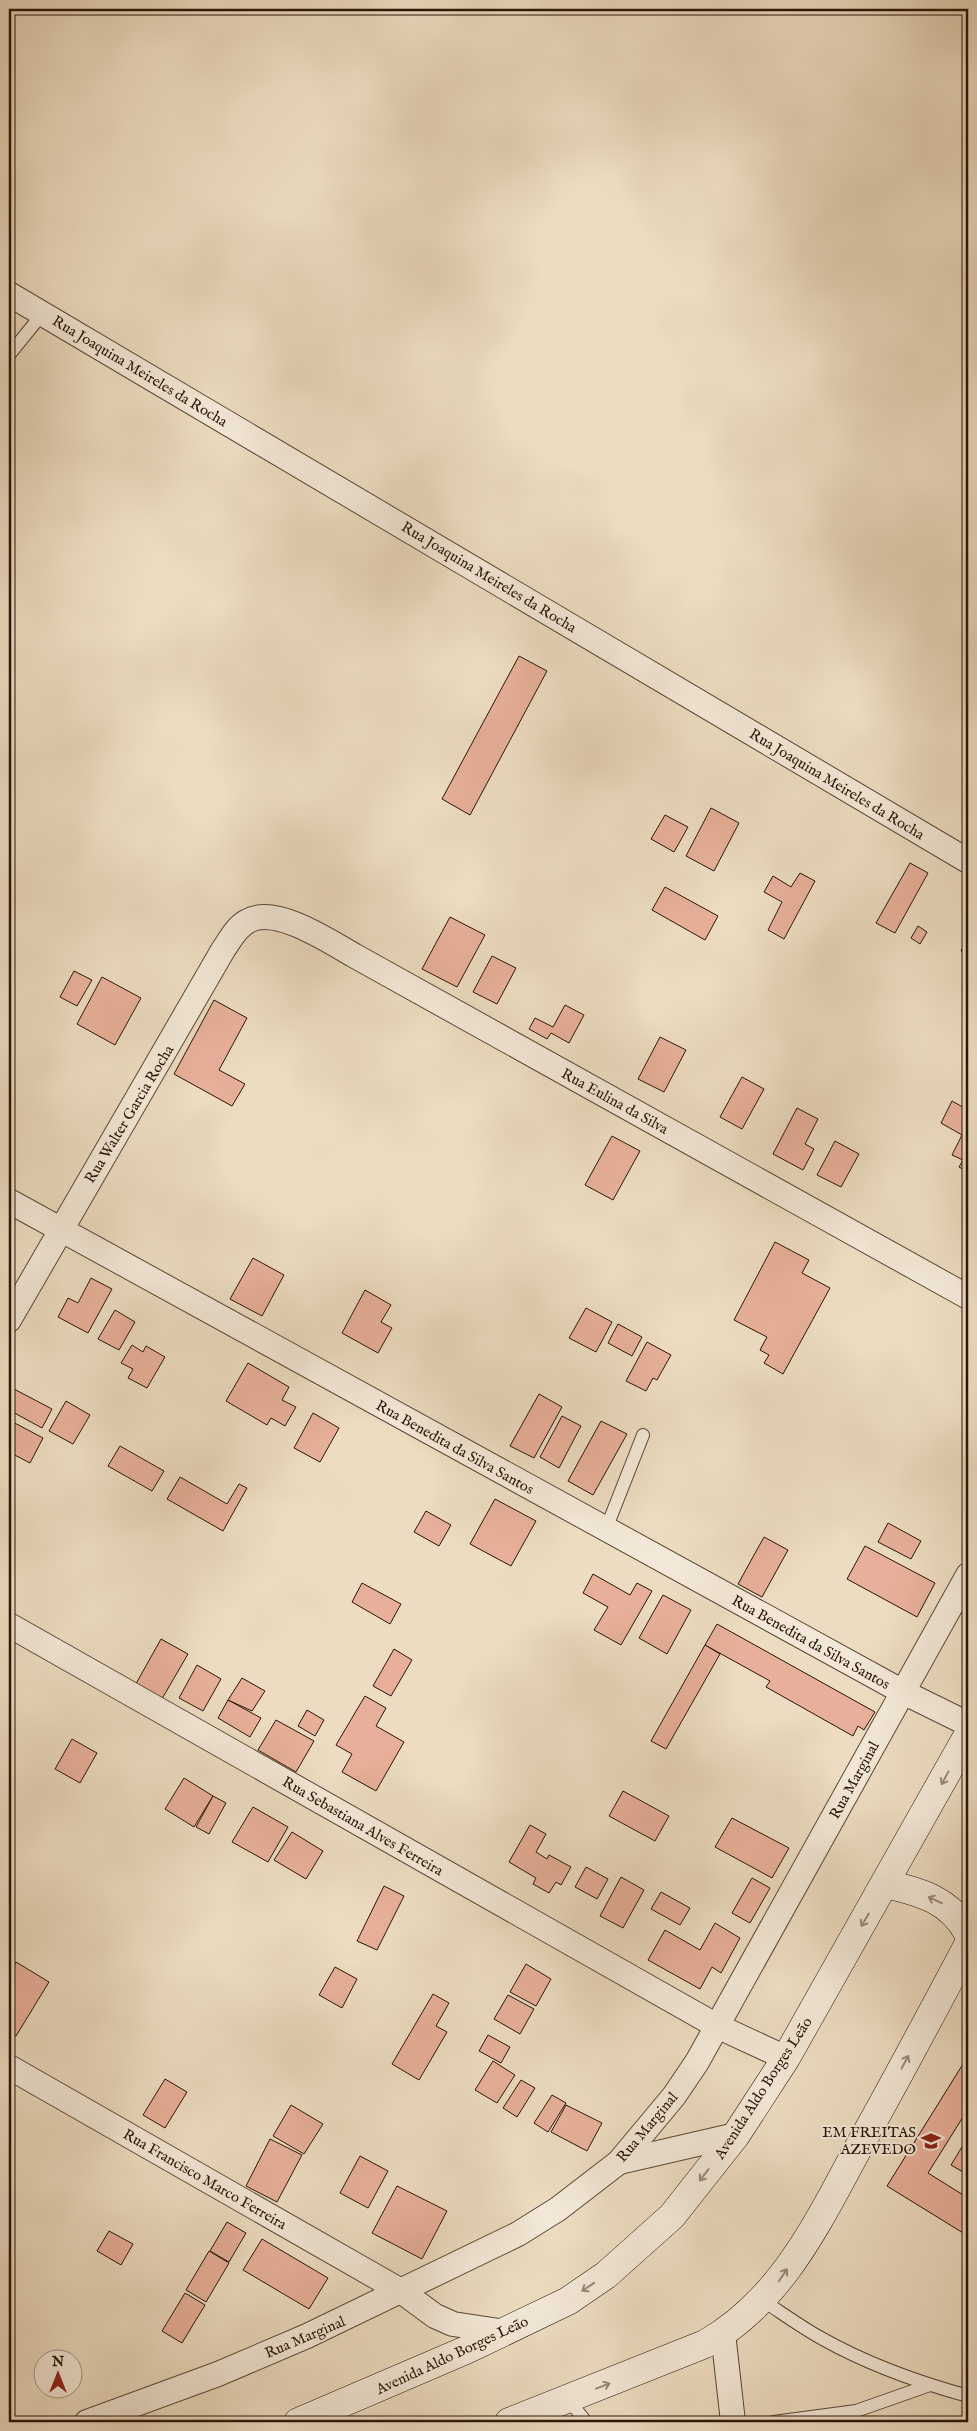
<svg xmlns="http://www.w3.org/2000/svg" width="977" height="2431" viewBox="0 0 977 2431" font-family="'IM FELL English',serif">
  <style>
    .building { fill: #e8b09a; stroke: #291508 }
    .lines { fill: none; stroke-linecap: round; stroke-linejoin: round }
    .lane-casing { stroke: #5a4736; stroke-width: 14 }
    .street-casing { stroke: #5a4736; stroke-width: 26 }
    .secondary-casing { stroke: #291508; stroke-width: 29 }
    .lane { stroke: #f3e8d7; stroke-width: 12 }
    .street { stroke: #f3e8d7; stroke-width: 24 }
    .secondary { stroke: #f3e8d7; stroke-width: 28 }
    .oneway { stroke: #98897a }
    .labels { text-anchor: middle; stroke-width: 4; stroke-linejoin: round; paint-order: stroke }
    .street-label { font-size: 15px; fill: #291508; stroke: #f3e8d7 }
    .poi-label { font-size: 15px; fill: #291508; stroke: #f3e8d7; text-anchor: end }
  </style>
  <rect width="100%" height="100%" fill="#eddcc1"/>
  <filter id="stains"><feTurbulence type="fractalNoise" baseFrequency=".004" numOctaves="4"/><feColorMatrix values="0 0 0 0 .2 0 0 0 0 .09 0 0 0 0 .02 0 0 0 .5 -.17"/></filter>
  <radialGradient id="worn" r=".72"><stop offset=".6" stop-color="#630" stop-opacity="0"/><stop offset="1" stop-color="#630" stop-opacity=".3"/></radialGradient>
  <!-- building -->
  <g class="building">
    <path d="M519 656 547 671 470 815 442 799Z"/>
    <path d="M711 808 739 823 714 871 686 856Z"/>
    <path d="M665 815 688 827 674 852 651 839Z"/>
    <path d="M910 863 928 873 895 933 876 923Z"/>
    <path d="M800 873 815 881 784 939 768 930 782 902 764 892 773 876 791 887Z"/>
    <path d="M665 887 718 916 705 940 652 910Z"/>
    <path d="M450 917 485 935 457 987 422 969Z"/>
    <path d="M918 926 927 932 920 944 911 938Z"/>
    <path d="M968 937V955L961 951Z"/>
    <path d="M492 956 516 968 497 1004 473 992Z"/>
    <path d="M74 971 92 980 77 1006 60 997Z"/>
    <path d="M102 977 141 998 115 1045 77 1024Z"/>
    <path d="M214 1000 247 1018 219 1070 245 1084 232 1106 174 1074Z"/>
    <path d="M565 1005 584 1015 569 1043 551 1033 547 1039 529 1029 535 1018 553 1027Z"/>
    <path d="M660 1037 686 1050 664 1092 638 1079Z"/>
    <path d="M742 1077 764 1089 742 1129 720 1117Z"/>
    <path d="M952 1101 968 1110V1172L959 1167 963 1160 952 1155 962 1135 941 1123Z"/>
    <path d="M797 1108 818 1119 805 1144 814 1149 803 1170 773 1154Z"/>
    <path d="M612 1136 640 1151 613 1200 585 1185Z"/>
    <path d="M835 1141 859 1154 841 1187 817 1175Z"/>
    <path d="M775 1242 809 1260 802 1273 830 1288 783 1374 764 1363 769 1355 760 1350 767 1337 734 1320Z"/>
    <path d="M253 1258 284 1275 262 1316 230 1299Z"/>
    <path d="M91 1278 112 1289 88 1333 58 1317 68 1298 78 1303Z"/>
    <path d="M365 1290 391 1305 381 1322 392 1328 378 1353 342 1333Z"/>
    <path d="M586 1308 612 1322 596 1352 569 1338Z"/>
    <path d="M115 1310 135 1322 119 1350 98 1339Z"/>
    <path d="M618 1324 642 1337 632 1356 608 1343Z"/>
    <path d="M647 1342 671 1355 657 1380 653 1378 646 1391 626 1381Z"/>
    <path d="M132 1345 143 1352 146 1346 165 1357 147 1388 128 1378 133 1369 121 1363Z"/>
    <path d="M248 1363 289 1387 282 1400 296 1407 285 1426 271 1418 267 1425 226 1401Z"/>
    <path d="M12 1388 52 1409 42 1428 9 1410V1394Z"/>
    <path d="M539 1394 562 1407 534 1458 510 1446Z"/>
    <path d="M66 1401 90 1415 73 1444 49 1431Z"/>
    <path d="M313 1413 339 1428 320 1462 294 1448Z"/>
    <path d="M562 1416 581 1426 559 1468 540 1457Z"/>
    <path d="M9 1420 43 1438 30 1463 9 1452Z"/>
    <path d="M601 1421 627 1434 593 1495 568 1481Z"/>
    <path d="M120 1446 164 1471 152 1491 108 1466Z"/>
    <path d="M180 1477 227 1504 239 1484 247 1488 223 1531 167 1499Z"/>
    <path d="M495 1499 536 1521 511 1566 470 1544Z"/>
    <path d="M426 1511 451 1525 439 1546 414 1532Z"/>
    <path d="M888 1523 921 1541 911 1559 878 1542Z"/>
    <path d="M764 1537 788 1550 762 1597 738 1584Z"/>
    <path d="M865 1546 935 1583 917 1617 847 1579Z"/>
    <path d="M593 1574 630 1595 637 1583 652 1591 621 1645 594 1630 608 1607 583 1593Z"/>
    <path d="M362 1583 401 1604 390 1624 352 1602Z"/>
    <path d="M663 1595 691 1610 667 1654 639 1638Z"/>
    <path d="M717 1624 875 1712 864 1730 858 1726 853 1736 766 1687 770 1681 705 1645Z"/>
    <path d="M161 1639 188 1654 159 1704 133 1689Z"/>
    <path d="M705 1645 720 1654 666 1749 651 1741Z"/>
    <path d="M394 1649 412 1660 391 1696 373 1686Z"/>
    <path d="M197 1665 221 1679 203 1711 179 1698Z"/>
    <path d="M242 1678 265 1691 252 1711 228 1700Z"/>
    <path d="M365 1696 386 1708 376 1726 404 1742 376 1791 342 1772 352 1754 336 1745Z"/>
    <path d="M228 1700 261 1718 250 1737 218 1718Z"/>
    <path d="M307 1710 324 1720 315 1736 298 1726Z"/>
    <path d="M276 1720 314 1741 296 1772 258 1750Z"/>
    <path d="M72 1739 97 1753 80 1783 55 1769Z"/>
    <path d="M184 1778 213 1796 194 1827 165 1809Z"/>
    <path d="M623 1791 669 1816 655 1841 609 1816Z"/>
    <path d="M213 1796 226 1803 209 1834 196 1827Z"/>
    <path d="M253 1807 288 1827 268 1862 232 1842Z"/>
    <path d="M732 1818 789 1848 772 1878 715 1847Z"/>
    <path d="M530 1825 546 1834 536 1852 547 1859 549 1855 571 1867 561 1885 556 1882 549 1893 533 1884 536 1878 509 1862Z"/>
    <path d="M292 1832 323 1851 306 1879 274 1860Z"/>
    <path d="M586 1867 608 1879 597 1899 575 1887Z"/>
    <path d="M621 1877 644 1890 623 1928 600 1916Z"/>
    <path d="M752 1878 770 1888 750 1923 732 1913Z"/>
    <path d="M384 1886 404 1896 377 1950 357 1941Z"/>
    <path d="M661 1892 690 1908 680 1925 651 1909Z"/>
    <path d="M715 1923 740 1938 721 1973 712 1967 700 1989 648 1960 665 1930 700 1950Z"/>
    <path d="M16 1962 49 1982 16 2036 9 2031V1975Z"/>
    <path d="M526 1964 551 1979 536 2006 510 1992Z"/>
    <path d="M335 1967 357 1979 342 2008 319 1995Z"/>
    <path d="M433 1994 449 2003 436 2026 447 2032 419 2080 392 2064Z"/>
    <path d="M508 1995 534 2009 520 2034 494 2019Z"/>
    <path d="M488 2035 510 2047 501 2063 479 2051Z"/>
    <path d="M493 2061 515 2075 497 2103 475 2090Z"/>
    <path d="M963 2064 968 2067V2109L928 2173 968 2198V2236L887 2186Z"/>
    <path d="M165 2079 187 2092 165 2128 143 2115Z"/>
    <path d="M521 2080 535 2088 517 2117 503 2108Z"/>
    <path d="M552 2095 566 2103 548 2132 534 2123Z"/>
    <path d="M291 2105 323 2124 304 2154 273 2136Z"/>
    <path d="M566 2105 602 2123 587 2151 551 2132Z"/>
    <path d="M968 2137V2175L951 2165Z"/>
    <path d="M270 2139 302 2155 277 2202 246 2186Z"/>
    <path d="M360 2156 388 2171 368 2208 340 2193Z"/>
    <path d="M397 2186 447 2211 422 2259 372 2233Z"/>
    <path d="M227 2222 246 2233 229 2262 210 2251Z"/>
    <path d="M109 2231 133 2244 121 2265 97 2251Z"/>
    <path d="M262 2239 328 2278 309 2309 243 2270Z"/>
    <path d="M209 2251 229 2263 206 2302 186 2290Z"/>
    <path d="M185 2293 205 2305 182 2343 162 2331Z"/>
  </g>
  <g class="lines">
    <defs>
      <g id="lane">
        <path d="M9 355 43 313"/>
        <path d="M606 1529 643 1435"/>
        <path d="M762 2300C782 2313 801 2327 821 2338 867 2364 917 2382 968 2396"/>
        <path d="M568 2399 586 2422"/>
        <path d="M774 2422 856 2411 930 2385"/>
      </g>
      <g id="street">
        <path d="M9 294 968 861"/>
        <path d="M9 1201 903 1692 968 1724"/>
        <path d="M9 1320 223 950C230 940 236 927 248 921 276 905 330 942 355 956L968 1297"/>
        <path d="M9 1625 717 2026 786 2058"/>
        <path d="M9 2067 401 2291 435 2316 453 2324 506 2332"/>
        <path d="M619 2162 736 2135"/>
        <path d="M723 2333 733 2422"/>
        <path d="M87 2422 218 2374 307 2336 518 2234 558 2209 619 2162 674 2096 697 2062 968 1575"/>
      </g>
      <g id="secondary">
        <path d="M886 1884C921 1892 950 1900 968 1933"/>
        <path d="M298 2422 466 2350 568 2301 606 2275 672 2216 736 2135 786 2058 968 1735"/>
        <path d="M509 2422 705 2344C784 2299 819 2219 861 2143 898 2077 933 2011 968 1945"/>
      </g>
    </defs>
    <!-- lane casing -->
    <use href="#lane" class="lane-casing"/>
    <!-- street casing -->
    <use href="#street" class="street-casing"/>
    <!-- secondary casing -->
    <use href="#secondary" class="secondary-casing"/>
    <!-- lane -->
    <use href="#lane" class="lane"/>
    <!-- street -->
    <use href="#street" class="street"/>
    <!-- secondary -->
    <use href="#secondary" class="secondary"/>
  </g>
  <!-- one-way arrows -->
  <defs><path id="oneway-shaft" d="M-6 0H5M1.5-3L5.5 0L1.5 3" fill="none" stroke-width="1.6" stroke-linecap="round" stroke-linejoin="round" transform="scale(1.25)"/></defs>
  <g class="oneway">
    <use href="#oneway-shaft" transform="translate(945 1778) rotate(118)"/>
    <use href="#oneway-shaft" transform="translate(935 1900) rotate(-156)"/>
    <use href="#oneway-shaft" transform="translate(865 1920) rotate(120)"/>
    <use href="#oneway-shaft" transform="translate(905 2062) rotate(-62)"/>
    <use href="#oneway-shaft" transform="translate(704 2175) rotate(128)"/>
    <use href="#oneway-shaft" transform="translate(783 2275) rotate(-56)"/>
    <use href="#oneway-shaft" transform="translate(588 2287) rotate(146)"/>
    <use href="#oneway-shaft" transform="translate(603 2386) rotate(-21)"/>
  </g>
  <!-- icons -->
  <defs>
    <symbol id="school-bare" viewBox="-9 -9 18 18"><path d="M0-5L7-2L0 1L-7-2ZM-4 1L0 2.5L4 1V4Q0 6-4 4Z" fill="#8f2418" stroke="#f3e8d7" stroke-width="2.5" paint-order="stroke"/></symbol>
  </defs>
  <g fill-rule="evenodd">
    <use href="#school-bare" x="917" y="2127" width="28" height="28"/>
  </g>
  <g class="labels">
    <!-- street labels -->
    <g class="street-label">
      <text transform="translate(140 371) rotate(31)" y="5">Rua Joaquina Meireles da Rocha</text>
      <text transform="translate(489 577) rotate(31)" y="5">Rua Joaquina Meireles da Rocha</text>
      <text transform="translate(837 784) rotate(31)" y="5">Rua Joaquina Meireles da Rocha</text>
      <text transform="translate(615 1101) rotate(29)" y="5">Rua Eulina da Silva</text>
      <text transform="translate(129 1114) rotate(-59)" y="5">Rua Walter Garcia Rocha</text>
      <text transform="translate(455 1447) rotate(29)" y="5">Rua Benedita da Silva Santos</text>
      <text transform="translate(811 1642) rotate(29)" y="5">Rua Benedita da Silva Santos</text>
      <text transform="translate(854 1780) rotate(-61)" y="5">Rua Marginal</text>
      <text transform="translate(363 1826) rotate(30)" y="5">Rua Sebastiana Alves Ferreira</text>
      <text transform="translate(763 2088) rotate(-57)" y="5">Avenida Aldo Borges Leão</text>
      <text transform="translate(647 2127) rotate(-50)" y="5">Rua Marginal</text>
      <text transform="translate(205 2179) rotate(30)" y="5">Rua Francisco Marco Ferreira</text>
      <text transform="translate(305 2337) rotate(-23)" y="5">Rua Marginal</text>
      <text transform="translate(452 2355) rotate(-25)" y="5">Avenida Aldo Borges Leão</text>
    </g>
    <!-- poi labels -->
    <g class="poi-label">
      <text x="916" y="2137">EM FREITAS<tspan x="916" dy="17">AZEVEDO</tspan></text>
    </g>
  </g>
  <!-- margin -->
  <rect width="977" height="2431" fill="none" stroke="#eddcc1" stroke-width="30"/>
  <rect x="10" y="10" width="957" height="2411" fill="none" stroke="#291508" stroke-width="2.5"/>
  <rect x="15" y="15" width="947" height="2401" fill="none" stroke="#291508"/>
  <!-- north arrow -->
  <g transform="translate(58 2374)"><circle r="24" fill="#f3e8d7" stroke="#a29484"/>
  <path d="M0-4L9 19L0 12L-9 19Z" fill="#8f2418"/>
  <text y="-8" font-size="14" font-weight="bold" text-anchor="middle" fill="#291508">N</text>
  </g>
  <rect width="100%" height="100%" filter="url(#stains)"/>
  <rect width="100%" height="100%" fill="url(#worn)"/>
</svg>
